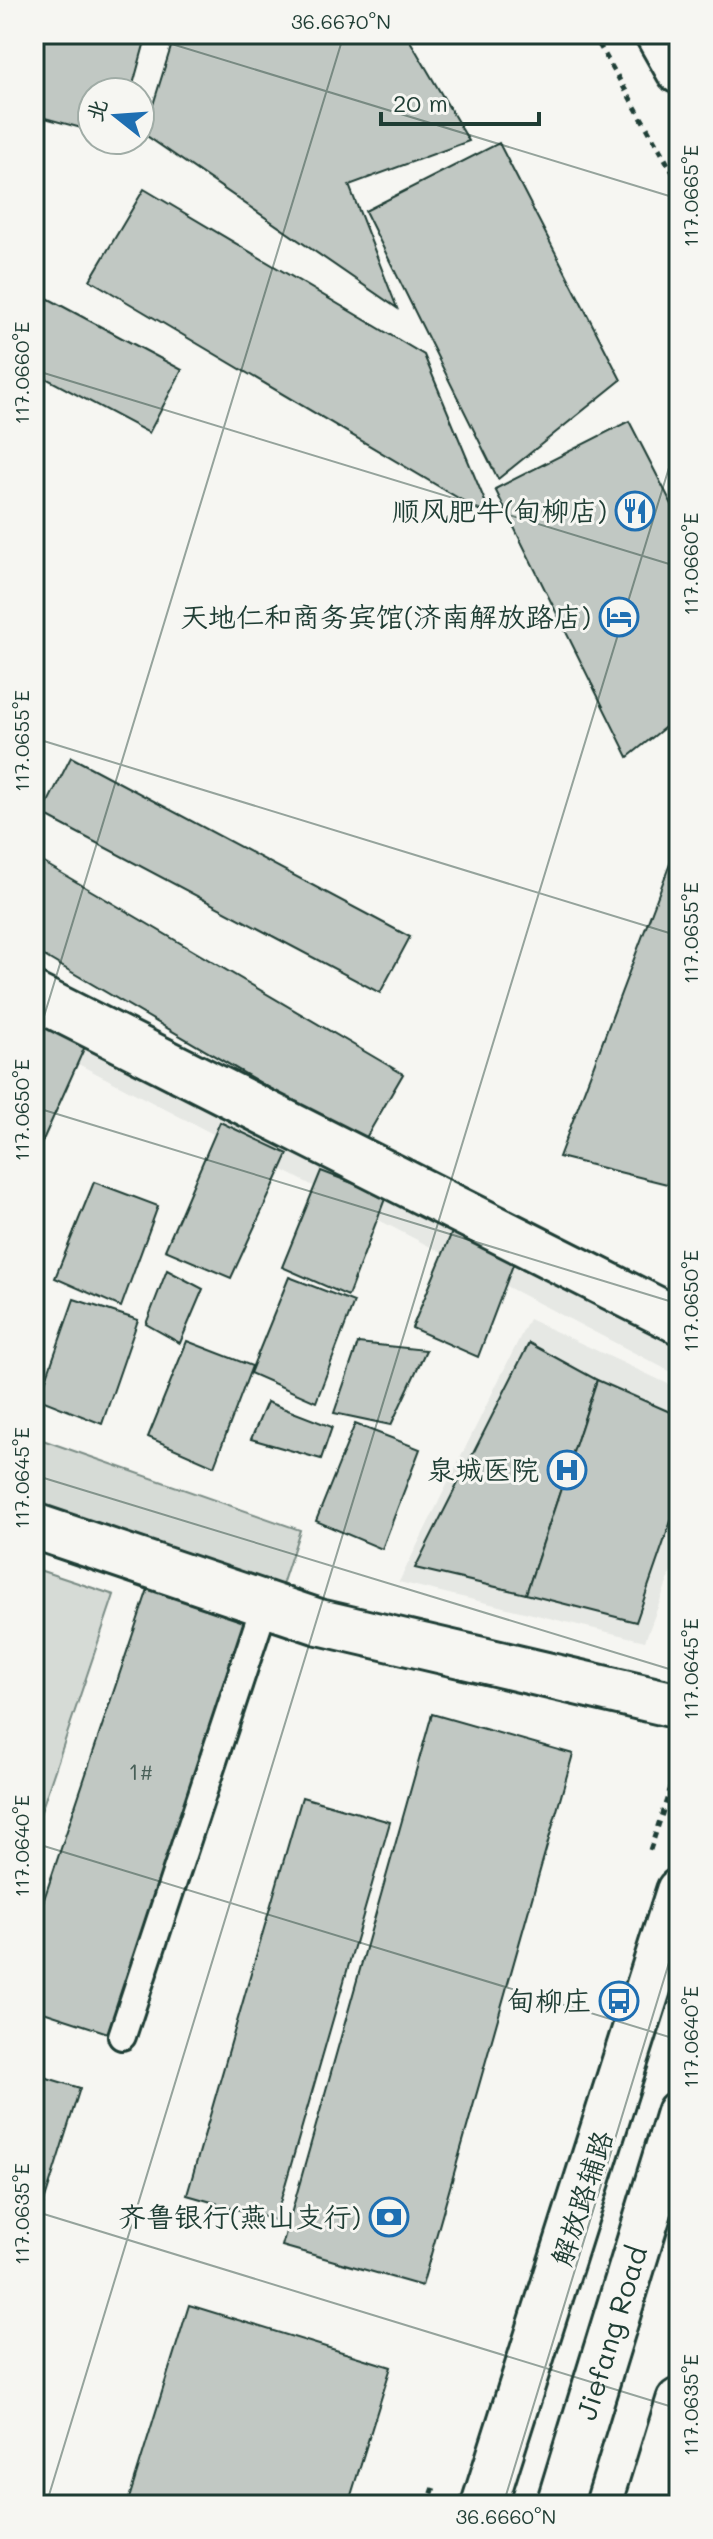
<svg xmlns="http://www.w3.org/2000/svg" width="713" height="2539" viewBox="0 0 713 2539" font-family="Mali,'LXGW WenKai TC',sans-serif">
  <style>
    .built { fill: #e6e8e4 }
    .green { fill: #d6dbd6; stroke: #7a8c85; stroke-width: 2 }
    .building { fill: #c1c8c3; stroke: #1f3d34; stroke-width: 2 }
    .lines { fill: none; stroke-linecap: round; stroke-linejoin: round }
    .lane-casing { stroke: #1f3d34; stroke-width: 32 }
    .street-casing { stroke: #1f3d34; stroke-width: 50 }
    .secondary-casing { stroke: #1f3d34; stroke-width: 50 }
    .primary-casing { stroke: #1f3d34; stroke-width: 50 }
    .path { stroke: #1f3d34; stroke-width: 5; stroke-dasharray: 6 6; stroke-linecap: butt }
    .lane { stroke: #f6f6f2; stroke-width: 26 }
    .street { stroke: #f6f6f2; stroke-width: 44 }
    .secondary { stroke: #f6f6f2; stroke-width: 44 }
    .primary { stroke: #f6f6f2; stroke-width: 44 }
    .ticks { fill: none; stroke: #1f3d34; stroke-width: 2; stroke-opacity: 0.45 }
    .labels { text-anchor: middle; stroke-width: 6; stroke-linejoin: round; paint-order: stroke }
    .number-label { font-size: 24px; fill: #486058 }
    .poi-label { font-size: 28px; fill: #1f3d34; stroke: #f6f6f2; text-anchor: end }
    .street-label { font-size: 28px; fill: #1f3d34; stroke: #f6f6f2 }
    .neatline { fill: none; stroke: #1f3d34; stroke-width: 3 }
    .ticks-label { font-size: 20px; text-anchor: middle; fill: #1f3d34 }
  </style>
  <rect width="100%" height="100%" fill="#f6f6f2"/>
  <filter id="ink" filterUnits="userSpaceOnUse"><feTurbulence type="fractalNoise" baseFrequency=".0125" numOctaves="2"/><feDisplacementMap in="SourceGraphic" scale="16" xChannelSelector="R" yChannelSelector="G"/><feConvolveMatrix kernelMatrix="1 2 1 2 8 2 1 2 1" color-interpolation-filters="sRGB"/></filter>
  <g filter="url(#ink)">
    <!-- built -->
    <g class="built">
      <path d="M34 1004 679 1339V1376L34 1041Z"/>
      <path d="M529 1319 679 1389V1551L645 1641 399 1582Z"/>
    </g>
    <!-- green -->
    <g class="green">
      <path d="M34 1437 300 1530 280 1591 34 1505Z"/>
      <path d="M39 1570 114 1595 34 1832V1586Z"/>
    </g>
    <!-- building -->
    <g class="building">
      <path d="M34 34H147L131 92H92V131L34 115Z"/>
      <path d="M175 34H406L469 141 349 185 397 308 144 134Z"/>
      <path d="M499 143 621 380 498 479 365 211Z"/>
      <path d="M144 189 424 355 492 518 90 280Z"/>
      <path d="M34 291 182 370 149 433 34 372Z"/>
      <path d="M629 421 679 518V716L628 757 495 489Z"/>
      <path d="M71 757 410 937 380 993 42 814Z"/>
      <path d="M679 840V1187L559 1157Z"/>
      <path d="M34 857 403 1074 363 1143 34 950Z"/>
      <path d="M34 1018 87 1042 34 1160Z"/>
      <path d="M220 1122 288 1154 231 1278 165 1250Z"/>
      <path d="M321 1171 386 1196 348 1296 282 1267Z"/>
      <path d="M94 1182 158 1206 121 1307 55 1278Z"/>
      <path d="M452 1232 516 1257 478 1357 412 1328Z"/>
      <path d="M167 1270 203 1289 180 1343 146 1324Z"/>
      <path d="M289 1277 354 1302 316 1402 250 1373Z"/>
      <path d="M74 1299 138 1320 102 1424 39 1399Z"/>
      <path d="M187 1341 252 1366 214 1466 148 1437Z"/>
      <path d="M358 1343 426 1350 391 1425 334 1413Z"/>
      <path d="M529 1343 597 1380 526 1594 415 1568Z"/>
      <path d="M597 1380 679 1416V1498L636 1622 526 1594Z"/>
      <path d="M267 1402 332 1427 321 1459 251 1439Z"/>
      <path d="M355 1424 420 1449 382 1549 316 1521Z"/>
      <path d="M150 1583 247 1616 108 2033 34 2009V1929Z"/>
      <path d="M432 1714 573 1754 422 2286 282 2246Z"/>
      <path d="M302 1797 390 1822 275 2220 187 2195Z"/>
      <path d="M34 2074 80 2088 34 2234Z"/>
      <path d="M189 2305 391 2367 348 2505H127Z"/>
    </g>
    <g class="lines">
      <defs>
        <path id="lane" d="M122 2036 265 1604"/>
        <g id="street">
          <path d="M34 996 679 1321"/>
          <path d="M34 1526 319 1622 679 1706"/>
        </g>
        <path id="secondary" d="M484 2505 679 1891"/>
        <g id="primary">
          <path d="M658 34 679 71"/>
          <path id="s1" d="M559 2505 679 2113"/>
          <path d="M647 2505 679 2401"/>
        </g>
      </defs>
      <!-- lane casing -->
      <use href="#lane" class="lane-casing"/>
      <!-- street casing -->
      <use href="#street" class="street-casing"/>
      <!-- secondary casing -->
      <use href="#secondary" class="secondary-casing"/>
      <!-- primary casing -->
      <use href="#primary" class="primary-casing"/>
      <!-- path -->
      <g class="path">
        <path d="M593 34 679 183"/>
        <path d="M650 1850 679 1763"/>
        <path d="M428 2505 435 2484"/>
      </g>
      <!-- lane -->
      <use href="#lane" class="lane"/>
      <!-- street -->
      <use href="#street" class="street"/>
      <!-- secondary -->
      <use href="#secondary" class="secondary"/>
      <!-- primary -->
      <use href="#primary" class="primary"/>
    </g>
  </g>
  <!-- ticks -->
  <path class="ticks" d="M139 34 679 199M34 370 679 567M34 738 679 936M34 1049 344 34M34 1107 679 1304M34 1475 679 1672M34 1843 679 2040M34 2211 679 2409M46 2505 679 435M503 2505 679 1930"/>
  <!-- icons -->
  <defs>
    <symbol id="restaurant-ring" viewBox="-11 -11 22 22"><circle r="9.5" fill="#f6f6f2" stroke="#1f6fb2" stroke-width="1.5"/><path d="M-5-6h1v4h1v-4h1v4h1v-4h1v5L-1.5 .5V6h-2V.5L-5-1ZM5-6V6H3V1.5H1.5Q1.5-4 5-6Z" fill="#1f6fb2"/></symbol>
    <symbol id="hotel-ring" viewBox="-11 -11 22 22"><circle r="9.5" fill="#f6f6f2" stroke="#1f6fb2" stroke-width="1.5"/><path d="M-6-4.5h1.5V1H6V5H4.5V3h-9V5H-6ZM-4 0a1.8 1.8 0 1 1 3.6 0ZM.5 0V-2.5h3Q6-2.5 6 0Z" fill="#1f6fb2"/></symbol>
    <symbol id="hospital-ring" viewBox="-11 -11 22 22"><circle r="9.5" fill="#f6f6f2" stroke="#1f6fb2" stroke-width="1.5"/><path d="M-5-5h3v3.5h4V-5h3V5h-3V1.5h-4V5h-3Z" fill="#1f6fb2"/></symbol>
    <symbol id="bus-ring" viewBox="-11 -11 22 22"><circle r="9.5" fill="#f6f6f2" stroke="#1f6fb2" stroke-width="1.5"/><path d="M-5-6H5V4H4V6H2V4H-2V6H-4V4H-5ZM-3.5-4V0h7V-4ZM-3.5 1.2v1.5H-2V1.2ZM2 1.2v1.5H3.5V1.2Z" fill="#1f6fb2"/></symbol>
    <symbol id="bank-ring" viewBox="-11 -11 22 22"><circle r="9.5" fill="#f6f6f2" stroke="#1f6fb2" stroke-width="1.5"/><path d="M-6-4H6V4H-6ZM0-2.3a2.3 2.3 0 1 0 0 4.6a2.3 2.3 0 1 0 0-4.6Z" fill="#1f6fb2"/></symbol>
  </defs>
  <g fill-rule="evenodd">
    <use href="#restaurant-ring" x="613" y="489" width="44" height="44"/>
    <use href="#hotel-ring" x="597" y="595" width="44" height="44"/>
    <use href="#hospital-ring" x="545" y="1448" width="44" height="44"/>
    <use href="#bus-ring" x="597" y="1979" width="44" height="44"/>
    <use href="#bank-ring" x="367" y="2195" width="44" height="44"/>
  </g>
  <g class="labels">
    <!-- number labels -->
    <g class="number-label">
      <text x="141" y="1780">1#</text>
    </g>
    <!-- poi labels -->
    <g class="poi-label">
      <text x="607" y="521">顺风肥牛(甸柳店)</text>
      <text x="591" y="627">天地仁和商务宾馆(济南解放路店)</text>
      <text x="539" y="1480">泉城医院</text>
      <text x="591" y="2011">甸柳庄</text>
      <text x="361" y="2227">齐鲁银行(燕山支行)</text>
    </g>
    <!-- street labels -->
    <g class="street-label">
      <text transform="translate(582 2198) rotate(-72)" y="10">解放路辅路</text>
      <text dy="10" stroke="none"><textPath href="#s1" startOffset="180">Jiefang Road</textPath></text>
    </g>
  </g>
  <!-- margin -->
  <rect width="713" height="2539" fill="none" stroke="#f6f6f2" stroke-width="88"/>
  <!-- north arrow -->
  <g transform="translate(116 116) rotate(287)"><circle r="38" fill="#f6f6f2" stroke="#a0aca6" stroke-width="2"/>
  <path d="M0-6L14 30L0 20L-14 30Z" fill="#1f6fb2"/>
  <text y="-12" font-size="22" font-weight="bold" text-anchor="middle" fill="#1f3d34">北</text>
  </g>
  <!-- scale -->
  <path d="M381 112v12h158v-12" fill="none" stroke="#1f3d34" stroke-width="4"/>
  <text x="393" y="112" font-size="24" fill="#1f3d34" stroke="#f6f6f2" stroke-width="6" paint-order="stroke">20 m</text>
  <rect x="44" y="44" width="625" height="2451" class="neatline"/>
  <g class="ticks-label">
    <text x="341" y="29">36.6670°N</text>
    <text transform="translate(691 196) rotate(-90)" y="7">117.0665°E</text>
    <text transform="translate(22 373) rotate(-90)" y="7">117.0660°E</text>
    <text transform="translate(691 564) rotate(-90)" y="7">117.0660°E</text>
    <text transform="translate(22 741) rotate(-90)" y="7">117.0655°E</text>
    <text transform="translate(691 933) rotate(-90)" y="7">117.0655°E</text>
    <text transform="translate(22 1110) rotate(-90)" y="7">117.0650°E</text>
    <text transform="translate(691 1301) rotate(-90)" y="7">117.0650°E</text>
    <text transform="translate(22 1478) rotate(-90)" y="7">117.0645°E</text>
    <text transform="translate(691 1669) rotate(-90)" y="7">117.0645°E</text>
    <text transform="translate(22 1846) rotate(-90)" y="7">117.0640°E</text>
    <text transform="translate(691 2037) rotate(-90)" y="7">117.0640°E</text>
    <text transform="translate(22 2214) rotate(-90)" y="7">117.0635°E</text>
    <text transform="translate(691 2405) rotate(-90)" y="7">117.0635°E</text>
    <text x="506" y="2524">36.6660°N</text>
  </g>
</svg>
